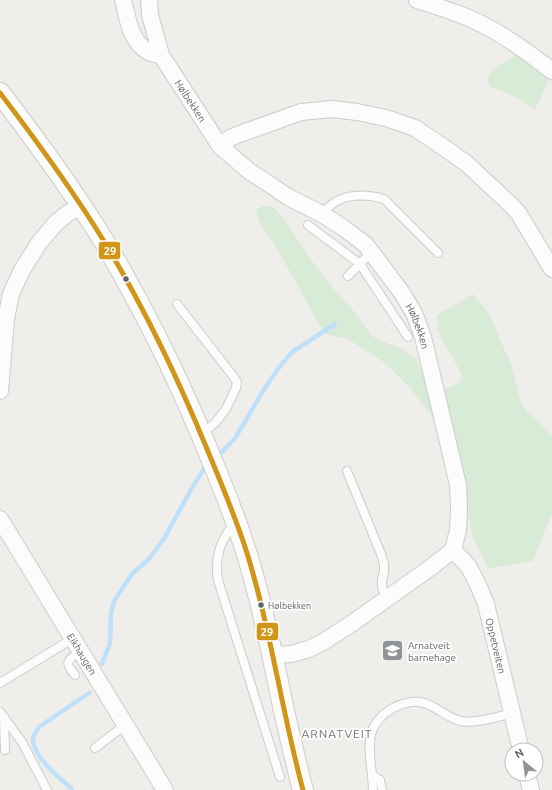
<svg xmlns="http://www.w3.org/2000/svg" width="552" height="790" viewBox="0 0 552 790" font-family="Ubuntu,sans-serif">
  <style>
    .green { fill: #d8ebd6 }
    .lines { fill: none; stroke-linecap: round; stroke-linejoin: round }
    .stream { stroke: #bfe0f9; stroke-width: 4.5 }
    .service-casing { stroke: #cbcccc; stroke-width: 10 }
    .minor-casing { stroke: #cbcccc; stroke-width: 18 }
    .tertiary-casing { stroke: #cbcccc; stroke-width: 22 }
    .service { stroke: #fdfcfc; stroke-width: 8 }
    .minor { stroke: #fdfcfc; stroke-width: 16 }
    .tertiary { stroke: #fdfcfc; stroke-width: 20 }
    .bus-1-casing { stroke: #fff; stroke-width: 8 }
    .bus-1 { stroke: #d1951a; stroke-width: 5 }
    .bus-dot { fill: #5f6368; stroke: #fff; stroke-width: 1.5 }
    .labels { text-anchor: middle; stroke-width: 3.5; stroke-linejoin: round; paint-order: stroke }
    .bus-label { font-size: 9px; fill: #5f6368; stroke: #fff; text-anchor: start }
    .street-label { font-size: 10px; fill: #5f6368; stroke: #fff }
    .poi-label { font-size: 10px; fill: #5f6368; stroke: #fff; text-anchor: start }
    .quarter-label { font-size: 12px; letter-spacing: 1px; fill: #70757a; stroke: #fff }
    .line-badge { stroke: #fff; stroke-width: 1.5 }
    .badge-label { font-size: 11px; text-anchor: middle; font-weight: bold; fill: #fff }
  </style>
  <rect width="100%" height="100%" fill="#efeeea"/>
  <!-- green -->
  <g class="green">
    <path d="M520 52 551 75 535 110 518 98 489 86 488 76 496 68Z"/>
    <path d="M262 206H269L275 209 285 220 309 257 337 293 353 310 371 335 379 340 403 349 416 359 427 380 441 389 448 388 461 381V373L440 335 438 329 437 315 473 294 488 312 511 364 522 406 552 435V512L533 561 490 568 487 567 474 540 470 526 464 497 462 467 455 438 450 433 444 432 409 387 385 363 348 339 326 334 321 328 279 252 260 223 256 210Z"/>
  </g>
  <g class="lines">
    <!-- stream -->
    <g class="stream">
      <path d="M222 452 236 437 266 386 278 369 292 352 335 324"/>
      <path d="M102 664 110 643 111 614 114 601 132 574 149 559 165 537 193 486 204 469"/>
      <path d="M72 790 71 788C60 778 33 757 33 740 32 735 37 731 39 727L89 693"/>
    </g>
    <defs>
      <g id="service">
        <path d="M322 214C325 211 328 208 331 205 346 193 367 194 384 199L438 253"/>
        <path d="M308 225 360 264 408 337"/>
        <path d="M348 276 371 252"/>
        <path d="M177 304 233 376 237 382 236 388 226 409 215 423 202 434"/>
        <path d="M347 471 381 554 384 564V572L382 580V587L386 599"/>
        <path d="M234 522C221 542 214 555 218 580L280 777"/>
        <path d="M75 675C64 661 67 662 80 651"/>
        <path d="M0 683 72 639"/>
        <path d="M0 712 22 742 47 790"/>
        <path d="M4 717 5 750"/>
        <path d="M95 748 125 725"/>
        <path d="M372 775 373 790"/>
        <path d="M382 790 380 780 372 775C369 746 364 725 393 708 400 704 411 701 420 702 435 704 446 718 461 721 475 724 498 717 512 713"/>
      </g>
      <g id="minor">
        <path d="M123 0C128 19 130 42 149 52 152 54 157 54 161 55"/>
        <path id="s1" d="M149 0 150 15 161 55 220 146 249 171 266 182 288 197 322 214 345 229 366 245 402 293 414 313 423 337 451 455 458 485 459 509 458 530 453 550 430 568 351 624 323 642 309 649 291 654 273 655"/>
        <path d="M417 0C442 8 468 16 491 29 513 41 533 56 552 71"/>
        <path d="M220 146 230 138 237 135 301 112 332 109 357 112 386 118 415 128 449 151 467 164 511 205 519 214 552 269"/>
        <path d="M0 391 6 319 11 294 22 270 39 243 56 223 68 213 81 206"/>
        <path id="s2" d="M0 519 165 790"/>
        <path id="s3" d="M453 550 469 567 479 587 486 604 521 750"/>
        <path d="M527 774 531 790"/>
      </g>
      <path id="tertiary" d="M0 93C36 140 71 188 102 238 145 310 182 386 213 463 227 497 241 532 251 568 265 615 274 663 284 711 290 737 296 764 303 790"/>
    </defs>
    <!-- service casing -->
    <use href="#service" class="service-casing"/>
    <!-- minor casing -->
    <use href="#minor" class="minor-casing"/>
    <!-- tertiary casing -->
    <use href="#tertiary" class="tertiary-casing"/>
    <!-- service -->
    <use href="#service" class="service"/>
    <!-- minor -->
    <use href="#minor" class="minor"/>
    <!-- tertiary -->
    <use href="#tertiary" class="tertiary"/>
    <defs>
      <path id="bus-1" d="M0 93C36 140 71 188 102 238 143 305 177 376 207 449 221 483 236 518 247 553 271 631 282 712 303 790"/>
    </defs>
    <!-- bus-1 casing -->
    <use href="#bus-1" class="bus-1-casing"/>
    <!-- bus-1 -->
    <use href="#bus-1" class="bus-1"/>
  </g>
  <!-- icons -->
  <defs>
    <symbol id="school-square" viewBox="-11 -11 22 22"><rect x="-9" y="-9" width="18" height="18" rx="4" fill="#919496" stroke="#fff"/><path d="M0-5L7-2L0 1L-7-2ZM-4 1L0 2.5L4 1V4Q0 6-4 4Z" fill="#fff"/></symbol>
  </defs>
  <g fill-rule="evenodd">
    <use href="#school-square" x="380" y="638" width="25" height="25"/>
  </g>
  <!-- markers -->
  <g class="bus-dot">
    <circle cx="126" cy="279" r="3.5"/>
    <circle cx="261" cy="605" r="3.5"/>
  </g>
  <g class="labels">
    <!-- bus labels -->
    <g class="bus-label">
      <text x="268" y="609">Hølbekken</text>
    </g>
    <!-- street labels -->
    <g class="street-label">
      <text dy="4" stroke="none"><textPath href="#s1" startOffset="111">Hølbekken</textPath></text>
      <text dy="4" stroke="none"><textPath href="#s1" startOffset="439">Hølbekken</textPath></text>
      <text dy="4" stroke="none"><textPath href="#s3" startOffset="107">Oppetveiten</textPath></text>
      <text dy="4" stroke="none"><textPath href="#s2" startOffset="158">Eikhaugen</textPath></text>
    </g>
    <!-- poi labels -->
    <g class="poi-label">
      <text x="408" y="649">Arnatveit<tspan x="408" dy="12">barnehage</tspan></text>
    </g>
    <!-- quarter labels -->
    <g class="quarter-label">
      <text x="337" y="738">ARNATVEIT</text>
    </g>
  </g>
  <g class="line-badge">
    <rect x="98" y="241" width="23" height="19" rx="4" fill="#d1951a"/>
    <rect x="256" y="622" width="23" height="19" rx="4" fill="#d1951a"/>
  </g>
  <g class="badge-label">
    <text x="110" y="255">29</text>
    <text x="267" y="636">29</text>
  </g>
  <!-- north arrow -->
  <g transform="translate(524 762) rotate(331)"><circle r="19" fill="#ffffff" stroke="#bfc1c3"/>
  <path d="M0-3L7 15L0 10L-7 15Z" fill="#919496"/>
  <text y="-6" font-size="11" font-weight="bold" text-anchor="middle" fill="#5f6368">N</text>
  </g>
</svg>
